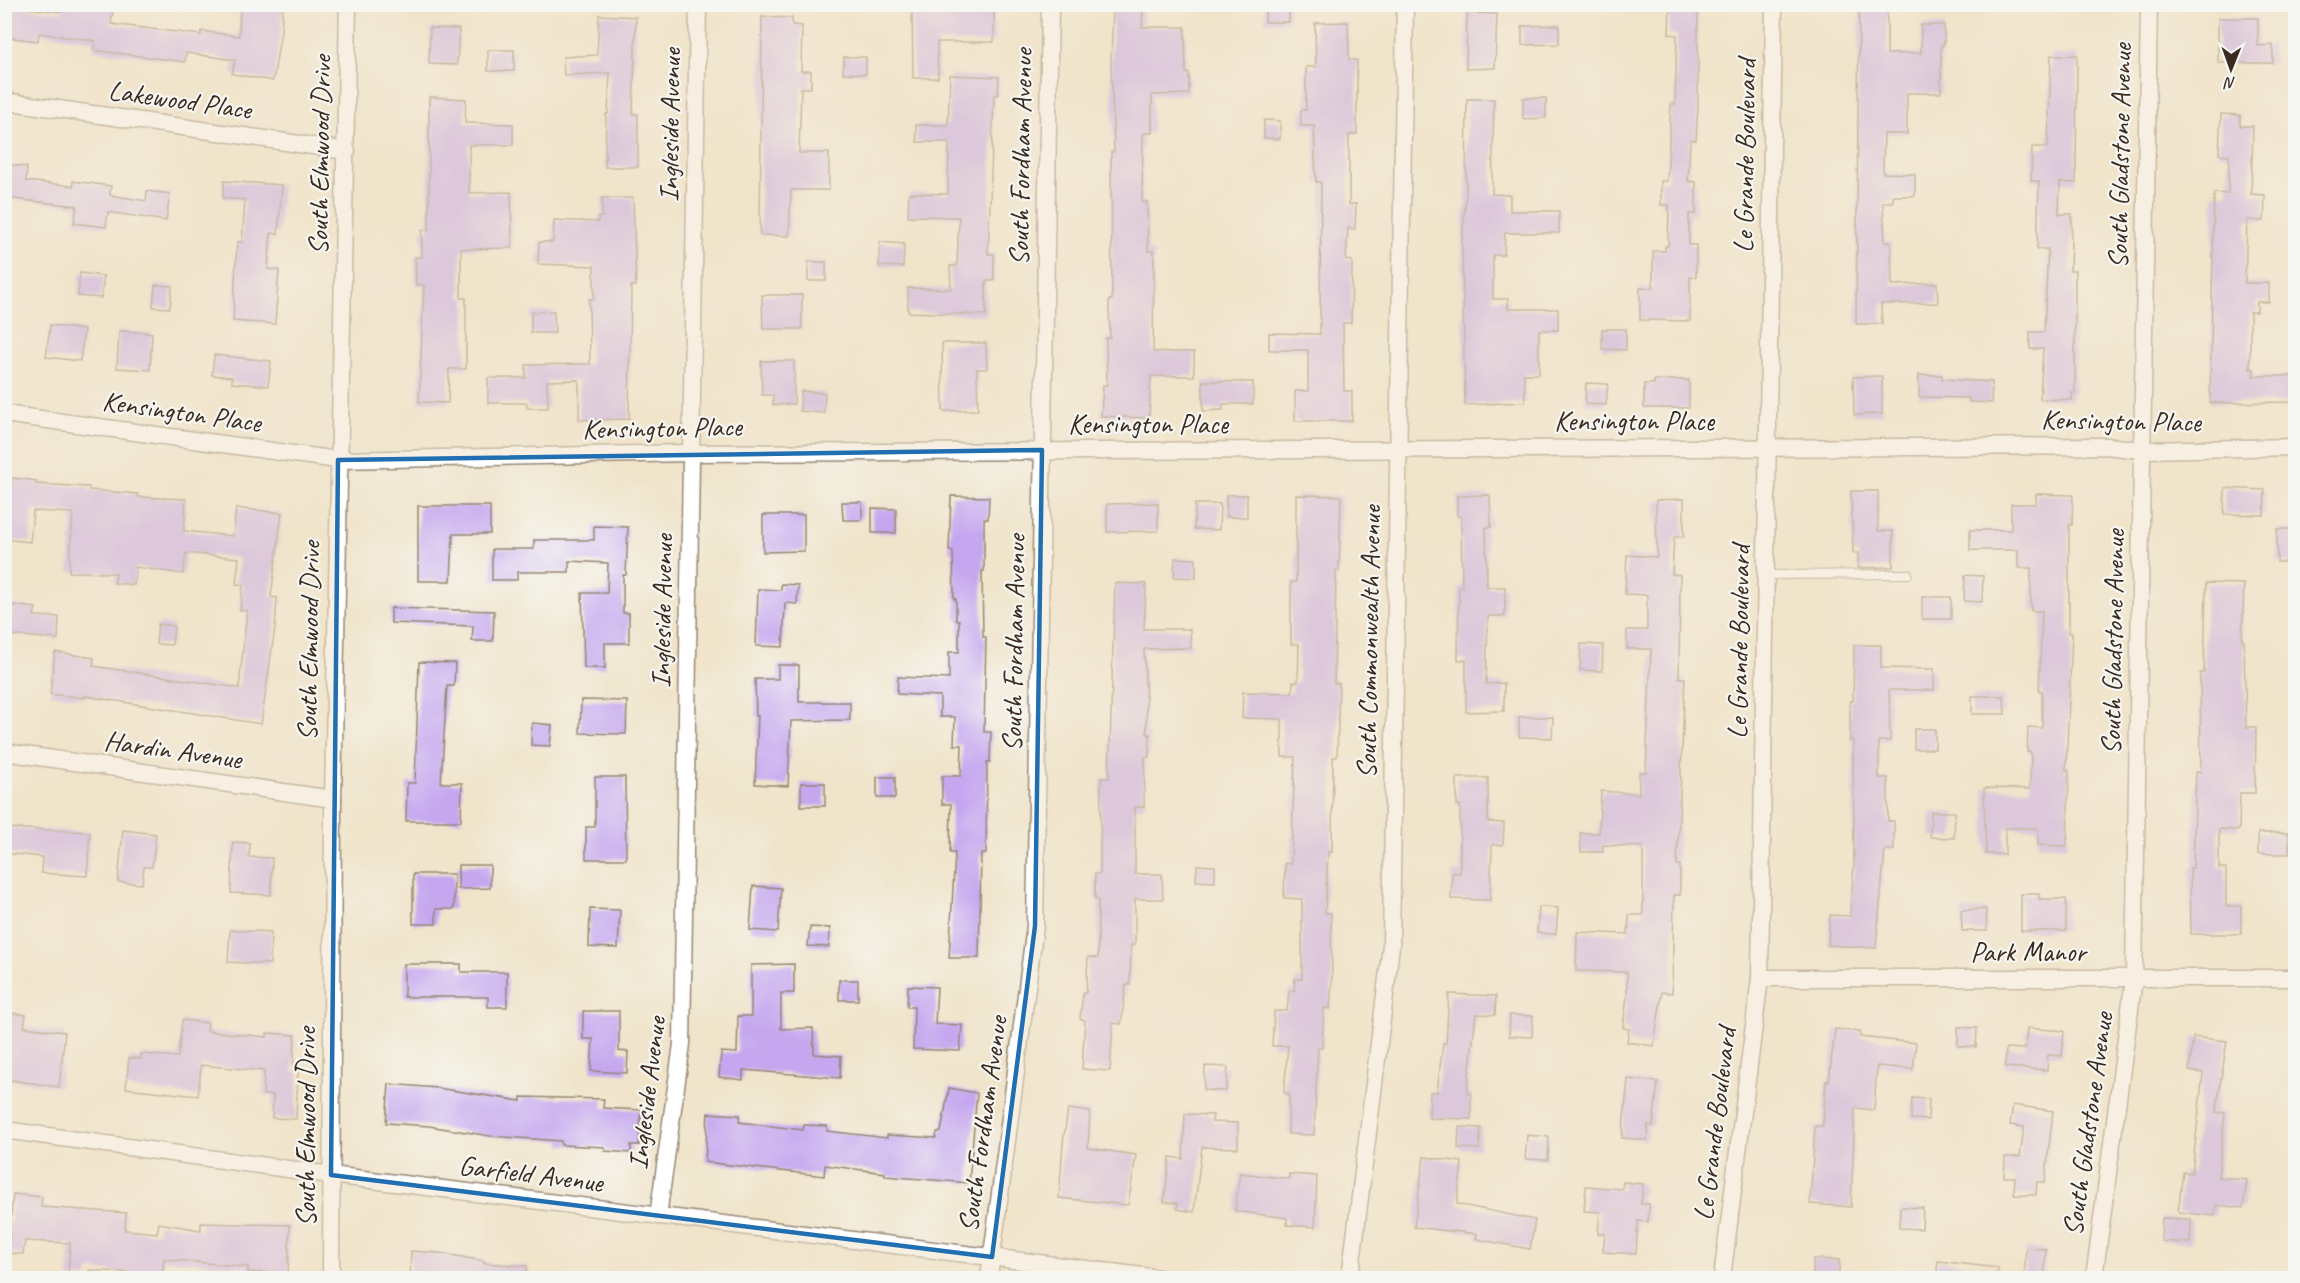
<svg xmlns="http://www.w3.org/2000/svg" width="2300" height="1283" viewBox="0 0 2300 1283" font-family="Caveat,sans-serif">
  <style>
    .building { fill: #c6a7ef }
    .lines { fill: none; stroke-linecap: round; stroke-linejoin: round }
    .lane-casing { stroke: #968774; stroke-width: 10 }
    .street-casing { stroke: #968774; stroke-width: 19 }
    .lane { stroke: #fff; stroke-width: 8 }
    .street { stroke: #fff; stroke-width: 16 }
    .marked { fill: none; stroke: #1f6fb2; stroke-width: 4.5; stroke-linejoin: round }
    .labels { text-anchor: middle; stroke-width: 4.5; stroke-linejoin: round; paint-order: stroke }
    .street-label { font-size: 28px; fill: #3b2a1e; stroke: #f6f6f2 }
  </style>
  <rect width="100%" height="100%" fill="#f6f6f2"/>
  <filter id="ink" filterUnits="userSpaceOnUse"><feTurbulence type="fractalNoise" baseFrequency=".0167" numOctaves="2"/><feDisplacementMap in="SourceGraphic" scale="12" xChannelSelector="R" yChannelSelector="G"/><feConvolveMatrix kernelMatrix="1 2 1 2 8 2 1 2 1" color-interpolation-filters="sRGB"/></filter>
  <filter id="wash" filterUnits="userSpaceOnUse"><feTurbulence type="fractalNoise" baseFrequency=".008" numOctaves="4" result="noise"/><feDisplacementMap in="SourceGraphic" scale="24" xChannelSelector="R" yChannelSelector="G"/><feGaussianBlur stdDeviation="1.35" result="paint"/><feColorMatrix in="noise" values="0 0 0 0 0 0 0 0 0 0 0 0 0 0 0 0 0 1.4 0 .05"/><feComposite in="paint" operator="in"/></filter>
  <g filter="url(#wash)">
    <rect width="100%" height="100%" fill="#f0e4ca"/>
    <g id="blocks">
      <!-- building -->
      <g class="building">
        <path d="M4 4H27L26 8 61 12 62 5 81 8 82 4H114L111 24 201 35V31L239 36 240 4H283L281 31 273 81 232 74 235 60 186 53 185 62 93 50 95 41 39 33 38 41 4 37Z"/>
        <path d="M912 4H948V12H994V42H937L938 78H913Z"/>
        <path d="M1289 4V22H1265V5Z"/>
        <path d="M1670 4H1698V106L1696 140H1690L1688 181 1696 182V214H1689V245H1696V277H1690V321L1640 320V288H1653V251H1665V246H1668L1669 205H1661V181H1667L1671 104H1675L1677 35 1669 34Z"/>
        <path d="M1859 7H1887V54L1921 53V25H1944V45H1941V93H1907V134H1884L1883 173 1915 174V196H1893V202H1883L1885 242H1891L1892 285 1937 283 1938 303 1881 304 1882 324H1856Z"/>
        <path d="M1113 8 1143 9 1142 27H1185L1186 73H1189V94L1152 95V133H1143L1142 202H1147L1148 251H1154L1153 352H1194V376H1151L1149 418 1101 416 1103 385H1107L1106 338H1110L1109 300H1112L1111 152H1114L1111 63Z"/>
        <path d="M1467 13 1497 14 1495 68 1466 69Z"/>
        <path d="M599 15 636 17 633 114H638V167H605L606 114H608L610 73 564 75 563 57 597 55Z"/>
        <path d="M762 17 792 18V25L802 26 801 71H811V88H801L799 153H829V190H791L789 236 760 235Z"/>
        <path d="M2218 18H2258V46L2273 45V63H2218Z"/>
        <path d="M1348 22 1349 60H1357V134L1349 135V204H1356L1355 229 1348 228 1346 260 1352 261 1351 323H1343L1344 391H1352V421H1295V391H1308V350H1269V333L1320 334 1321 182H1316L1314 126H1301V110H1306V67H1316L1315 23Z"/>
        <path d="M1559 25V44L1522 45V26Z"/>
        <path d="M430 28 459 29 457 65 429 64Z"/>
        <rect x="488" y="50" width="26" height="21"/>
        <path d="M2051 55H2077L2076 183 2060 182 2059 214H2072L2070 271H2075V393H2072V400L2040 399 2043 349H2030V332H2044L2048 249H2037L2039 181H2031L2032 147H2048Z"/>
        <path d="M844 57H866V74L843 73Z"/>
        <path d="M950 75 999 77 998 95H994L988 254H994V281H986V315L908 312V288L951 289 950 266H957L959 217 908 216 909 193 948 194 949 142H917L916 125H948Z"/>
        <path d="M429 97 466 99 465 123 513 124V145H469V193L511 192 512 248 461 249V298H466V369H449L448 403 419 402 424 285H416L415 257H422V230H429Z"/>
        <path d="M1523 98H1546V118L1523 119Z"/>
        <path d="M1467 99H1494L1492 194 1510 195V211H1559V233H1505L1504 255H1493V299H1508V309H1558V330H1539V374H1524L1525 402 1465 405 1462 242 1466 194Z"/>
        <path d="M2221 114 2240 115V126H2253L2251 194 2265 195 2264 221 2247 220 2245 283H2269V302H2257V312H2250V369H2254L2253 376H2295V402L2210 403 2214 193 2228 194 2229 155 2219 154Z"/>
        <path d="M1264 120 1280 121V139L1264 138Z"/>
        <path d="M4 164 27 167 26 181 73 186V181L111 186 110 195 146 201 147 191 170 194 166 221 108 212 106 227 74 223 77 206 4 198Z"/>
        <path d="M224 181 282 185 278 234 271 233 268 269 279 270 275 324 233 321 237 242H242L245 200 223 198Z"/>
        <path d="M602 198H633L636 286H631L629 419 579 420V380L547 381 548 408H527V403H488V378H526V365L590 364 589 299H594V266L538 264 539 242H553L554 220 598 222V217H602Z"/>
        <path d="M880 242 904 244 903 267 879 266Z"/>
        <rect x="808" y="262" width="18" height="19"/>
        <path d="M80 273 104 276 101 298 78 296Z"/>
        <path d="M155 285 172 286 170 308 153 307Z"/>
        <path d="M762 295H802V329H763Z"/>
        <path d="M554 311 555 333H531V312Z"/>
        <path d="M50 325 84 330 80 361 46 357Z"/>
        <path d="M1602 329H1626V350L1602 349Z"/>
        <path d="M119 331 152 333 150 370 117 368Z"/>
        <path d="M942 343H986L987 369H977L978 410 943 411Z"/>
        <path d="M214 355 271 361 268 386 232 383V377L212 375Z"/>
        <path d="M761 361H794V404L773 405V395H762Z"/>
        <path d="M1919 375H1942V379L1992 382 1991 403 1969 402V398L1919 397Z"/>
        <path d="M1882 376V414L1854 415 1853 377Z"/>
        <path d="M1654 380H1689V408H1644V384H1654Z"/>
        <path d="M1203 381 1253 382V404H1223V410L1203 411Z"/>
        <path d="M1586 383 1608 384 1606 405 1585 404Z"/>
        <path d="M801 391 825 393 824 413 800 411Z"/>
        <path d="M12 478 37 481 36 484 89 487V490L138 494V497L186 499 184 531 233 536 236 508 282 513 271 597 277 598 275 628 261 724 85 696V698L50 694 55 652 94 658 93 666 239 688 247 611 240 610 243 585 236 584 239 558 186 553 183 574 136 567 134 585 114 583 116 573 69 572 73 513 33 511 30 542 4 539V489H10Z"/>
        <path d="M2225 488 2265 490 2264 515 2224 514Z"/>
        <path d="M1851 491H1878V531H1893V567L1858 568V553H1853Z"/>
        <path d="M2036 494 2073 495 2072 525H2069V633H2072L2066 770H2069L2067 846 2038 845V828H2005V854H1986L1984 788 2030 789 2031 752H2027L2028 727 2042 728V691H2039L2042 611H2031V568H2018V550H1970V530H2011V504H2036Z"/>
        <path d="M1226 495H1247V517H1227Z"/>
        <path d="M1296 495 1341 496 1339 571H1336L1334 683H1339L1337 757H1333L1332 852H1328L1325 913H1331L1332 981 1330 1009 1324 1008 1322 1048H1318L1314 1135 1288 1134 1289 1094 1284 1093 1288 1046H1272L1274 1011H1287L1289 991H1294L1295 979H1302V899L1284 898 1285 863 1291 864 1295 757H1282V719L1242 718 1243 692 1292 693 1293 682H1298L1299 644H1291V582H1296Z"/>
        <path d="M1490 495 1491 527H1486L1487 587H1505V616H1488L1486 684 1504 683V711L1466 712V660H1458L1459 587H1462L1461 516H1457V496Z"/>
        <path d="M951 496 989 497 988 519H984V571H982L983 637H986L984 732H991L990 762H987L986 854H981L979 958H949L955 853H950L951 804H942V776H961L962 745H954L955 717H940V696L897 694 898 677 949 679V652H959V620H956V599H954L953 552 949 551Z"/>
        <path d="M1684 499V537H1674L1672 574 1680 575 1679 678H1685L1677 865H1680V895H1674L1672 993 1662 992 1654 1046 1627 1042 1629 1029 1623 1028 1627 996V972L1576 971 1577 932 1628 934 1629 915H1643V847L1603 845V852H1581L1580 833H1599L1601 791 1639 794V772H1646L1651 649H1627V630H1647V595L1625 594 1627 555 1657 557 1656 500Z"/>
        <path d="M842 502H862V520H843Z"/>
        <path d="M1158 503V531L1107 532V504Z"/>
        <path d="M1195 504H1220L1219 530 1194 529Z"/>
        <path d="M418 506H490V534H453L451 581H418Z"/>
        <path d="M872 508 896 509V533H872Z"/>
        <path d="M763 515H804V551L763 552Z"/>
        <path d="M594 526 628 527 626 575H623V613H629V643H605V668H584L582 593H607L608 563 569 561V572H517V580H492V549H534V540H594Z"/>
        <rect x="2277" y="529" width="18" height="33"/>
        <path d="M1175 558 1196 559V578L1174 577Z"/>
        <path d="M1965 575 1983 576 1982 602 1964 601Z"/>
        <path d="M1115 583 1146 584 1144 629H1190L1191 648 1144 649 1147 734H1150L1149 757H1145L1144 807H1135V874H1162L1163 899H1135V945H1131L1130 985H1126L1121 1024 1113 1023 1110 1071 1082 1069 1085 1020 1080 1019 1083 993H1086L1088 957 1098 958V899H1095V874H1100L1101 778H1109Z"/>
        <path d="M2206 583 2244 584 2242 641H2244L2246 727H2256L2255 793H2240L2239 830 2219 829V868H2226V906H2241V934H2191L2190 868H2193L2196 772H2201L2200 673H2204Z"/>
        <path d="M781 584 798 585 797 604 785 603 783 647 756 646 758 589 781 590Z"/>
        <rect x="1922" y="597" width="29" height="22"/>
        <path d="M13 605 36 608 34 616 59 617 58 639 8 635Z"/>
        <path d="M391 608 494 611 493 641H472L473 626 391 623Z"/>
        <path d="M158 624 174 626 172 645 156 644Z"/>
        <path d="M1581 644 1603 645 1602 671 1580 670Z"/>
        <path d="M1854 645H1881V668L1934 669V690H1889L1890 741H1879V778H1888V821H1894V850H1885L1876 948 1828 945 1830 915 1850 916 1854 863 1853 741H1850V701H1853Z"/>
        <path d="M419 662 455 663 454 686H447L441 783H462L461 821H406L407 783H415Z"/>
        <path d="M778 665H799V702H850V720L791 721 788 786 755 784 758 716H756L755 679H778Z"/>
        <path d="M1972 696H2004L2005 714H1972Z"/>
        <path d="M581 700 627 701 626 734 580 733Z"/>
        <path d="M1519 717H1553L1552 738 1519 737Z"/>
        <path d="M532 723 552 725 550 746 531 745Z"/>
        <rect x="1914" y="729" width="21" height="20"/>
        <path d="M595 777H625L626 859H586V827H595Z"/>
        <rect x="877" y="777" width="18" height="21"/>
        <path d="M1457 778H1488V822L1504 823 1503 845H1492L1490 900 1451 899 1452 872 1460 873V805H1457Z"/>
        <rect x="801" y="783" width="24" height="23"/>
        <path d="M1931 812H1955L1954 838 1930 837Z"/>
        <path d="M4 828 90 832 87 876 41 873 42 857 4 853Z"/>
        <path d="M123 830 156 834 152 867H144L142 884 118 882Z"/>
        <rect x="2258" y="833" width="31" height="21"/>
        <path d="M233 842 250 843 249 857 272 858 271 895 231 893Z"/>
        <path d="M458 865H490V888L458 889Z"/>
        <path d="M1197 865 1215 866V882L1196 881Z"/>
        <path d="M413 874H454V909H436V924H413Z"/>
        <path d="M753 886 781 888 778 932 750 930Z"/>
        <path d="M2021 894H2039V899H2066V931H2021Z"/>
        <path d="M1539 907 1558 908 1556 934 1537 933Z"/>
        <path d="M590 909 620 910 618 948 589 947Z"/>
        <path d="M1986 909 1987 931H1962L1961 910Z"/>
        <path d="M810 927 830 928 829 947 808 946Z"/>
        <path d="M230 930 271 932 270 964 228 962Z"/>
        <path d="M404 964H461V972H507V1007H488V997H404Z"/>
        <path d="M794 964V993H781V1029L813 1028 814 1054 841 1056 840 1078 743 1070V1080L719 1077 721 1052 737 1053 738 1016H751V965Z"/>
        <rect x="839" y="980" width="19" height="20"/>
        <path d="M908 986 937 987 935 1024 962 1025 960 1051 913 1049 914 1007H907Z"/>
        <path d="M1449 994 1496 996 1495 1015 1476 1014 1467 1093H1471V1119L1429 1118 1430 1092H1437L1443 1043H1446Z"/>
        <path d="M583 1011H619V1051L628 1052 627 1073 591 1071 593 1039H583Z"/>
        <path d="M4 1012 26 1015 24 1027 65 1032 59 1087 4 1079Z"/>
        <path d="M1510 1015 1533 1016 1532 1037 1509 1036Z"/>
        <path d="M182 1020 208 1023 207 1031 267 1037V1033L295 1035 293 1072H298L296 1119 272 1118 273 1095H263L264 1071 201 1065 198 1096 126 1088 129 1058 141 1059V1054L178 1057Z"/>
        <path d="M1958 1027 1977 1028 1976 1047 1958 1046Z"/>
        <path d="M2027 1028 2064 1031 2062 1056 2048 1055 2047 1070 2005 1067 2006 1048 2025 1049Z"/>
        <path d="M1835 1029 1860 1032V1037L1916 1043 1913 1069 1877 1066 1874 1110 1855 1108 1851 1207 1810 1204 1815 1126H1823L1826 1081H1829Z"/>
        <path d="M2193 1037 2227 1041 2216 1112 2225 1113 2218 1177 2247 1180 2243 1208 2216 1205 2215 1216 2178 1212 2183 1172 2192 1173 2203 1073 2189 1071Z"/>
        <path d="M1205 1066 1228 1067 1226 1091 1204 1090Z"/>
        <path d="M1628 1079 1658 1082 1653 1126 1648 1125 1647 1140 1622 1138Z"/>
        <path d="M389 1084 437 1088 521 1101V1097L604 1099 603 1108 641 1110 639 1145H631V1153L605 1151V1147L561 1145V1141L490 1136 429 1126 386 1123Z"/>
        <path d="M949 1088 977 1093 969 1183 885 1176V1173L825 1165 824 1176 705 1162 708 1113 740 1115 739 1122 803 1130 804 1125 827 1126V1131L887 1138V1135L936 1138 937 1132H941Z"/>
        <path d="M1912 1098 1929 1099 1928 1120 1911 1119Z"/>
        <path d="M2013 1105 2053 1111 2045 1182H2037L2036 1195H2014L2015 1177H2004L2005 1157H2020L2024 1127 2010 1125Z"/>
        <path d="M1068 1109 1090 1112 1088 1148 1136 1155 1128 1205 1059 1198 1063 1143Z"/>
        <path d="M1185 1114 1213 1115 1212 1122 1238 1123V1148L1202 1147 1194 1212 1177 1209 1178 1203 1164 1202 1170 1157 1183 1159Z"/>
        <path d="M1459 1127 1481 1128 1479 1149 1458 1148Z"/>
        <path d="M1527 1135 1549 1137 1548 1160 1525 1159Z"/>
        <path d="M1424 1157 1462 1162 1457 1204 1535 1220 1530 1249 1476 1239 1477 1234 1414 1227Z"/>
        <path d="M1240 1173 1289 1179V1174L1317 1176 1315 1227 1287 1225V1218L1235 1211Z"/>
        <path d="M1623 1182 1643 1184 1641 1204H1649L1648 1222 1638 1221 1636 1254 1603 1252 1605 1234H1598L1600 1212 1584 1211 1586 1186 1622 1189Z"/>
        <path d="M13 1194 42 1197 41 1207 126 1213 125 1230 157 1233 159 1223 201 1230V1223L290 1225 288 1273 248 1272V1267L164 1259 162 1278H138L139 1273 89 1270 88 1278H68L70 1243 25 1241 23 1254 8 1253Z"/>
        <path d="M1900 1207 1923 1208 1922 1229 1899 1228Z"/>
        <path d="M2162 1218 2191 1219 2190 1243 2161 1241Z"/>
        <path d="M2026 1248 2046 1249 2044 1278H2024Z"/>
        <path d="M411 1251 439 1253 485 1261 484 1263 527 1266V1278H410Z"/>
        <path d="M1813 1259 1839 1260V1278H1813Z"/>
        <path d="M1938 1261 1998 1268 1997 1278H1936Z"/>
      </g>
    </g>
  </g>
  <g filter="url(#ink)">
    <use href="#blocks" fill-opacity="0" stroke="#968774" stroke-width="1.5"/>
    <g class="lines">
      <defs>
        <path id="lane" d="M1766 575 1908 574"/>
        <g id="street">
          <path d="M4 101 347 151"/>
          <path d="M4 414 338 460 691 453 2107 446 2141 450 2296 447"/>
          <path d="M4 752 333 799"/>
          <path d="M1760 978H2296"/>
          <path d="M4 1130 331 1175 1159 1278"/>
          <path d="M658 1216 682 1044 698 4"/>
          <path d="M331 1278 333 799 348 4"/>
          <path d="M989 1278 1035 926 1050 4"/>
          <path d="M1350 1278 1391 946 1405 4"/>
          <path d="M1722 1278 1760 978 1774 4"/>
          <path d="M2094 1278 2134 979 2149 4"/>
        </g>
      </defs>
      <!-- lane casing -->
      <use href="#lane" class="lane-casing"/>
      <!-- street casing -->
      <use href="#street" class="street-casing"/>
      <!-- lane -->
      <use href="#lane" class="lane"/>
      <!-- street -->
      <use href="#street" class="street"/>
    </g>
  </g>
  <!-- marked area -->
  <path d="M0 0H2300V1283H0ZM1042 450 1035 926 992 1257 331 1175 338 460Z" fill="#f0e4ca" fill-opacity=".55" fill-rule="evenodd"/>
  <path class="marked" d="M1042 450 1035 926 992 1257 331 1175 338 460Z"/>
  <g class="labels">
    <!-- street labels -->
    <g class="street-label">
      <text transform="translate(180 99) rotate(8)" y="10">Lakewood Place</text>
      <text transform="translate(669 125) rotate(-89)" y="10">Ingleside Avenue</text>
      <text transform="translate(319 155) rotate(-89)" y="10">South Elmwood Drive</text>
      <text transform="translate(1744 156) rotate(-89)" y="10">Le Grande Boulevard</text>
      <text transform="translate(2119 156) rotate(-89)" y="10">South Gladstone Avenue</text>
      <text transform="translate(1020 157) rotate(-89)" y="10">South Fordham Avenue</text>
      <text transform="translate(182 411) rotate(8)" y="10">Kensington Place</text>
      <text x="1634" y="430">Kensington Place</text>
      <text transform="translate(2121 420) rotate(1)" y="10">Kensington Place</text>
      <text x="1148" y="433">Kensington Place</text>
      <text transform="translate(662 427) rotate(-1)" y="10">Kensington Place</text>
      <text transform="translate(661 611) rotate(-89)" y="10">Ingleside Avenue</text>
      <text transform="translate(308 641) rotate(-89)" y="10">South Elmwood Drive</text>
      <text transform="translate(1368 642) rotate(-89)" y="10">South Commonwealth Avenue</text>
      <text transform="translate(1738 642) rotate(-89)" y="10">Le Grande Boulevard</text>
      <text transform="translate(2112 642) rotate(-89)" y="10">South Gladstone Avenue</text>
      <text transform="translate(1013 643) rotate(-89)" y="10">South Fordham Avenue</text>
      <text transform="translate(173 749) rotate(8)" y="10">Hardin Avenue</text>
      <text x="2028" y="961">Park Manor</text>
      <text transform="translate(646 1093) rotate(-83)" y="10">Ingleside Avenue</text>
      <text transform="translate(982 1124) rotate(-82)" y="10">South Fordham Avenue</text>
      <text transform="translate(1714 1124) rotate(-83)" y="10">Le Grande Boulevard</text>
      <text transform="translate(2087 1124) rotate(-82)" y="10">South Gladstone Avenue</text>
      <text transform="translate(305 1127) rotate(-90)" y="10">South Elmwood Drive</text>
      <text transform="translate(531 1173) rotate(7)" y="10">Garfield Avenue</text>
    </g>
  </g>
  <!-- margin -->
  <rect width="2300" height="1283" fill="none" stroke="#f6f6f2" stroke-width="24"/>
  <!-- north arrow -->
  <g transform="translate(2231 69) rotate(181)" stroke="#f6f6f2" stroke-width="4.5" paint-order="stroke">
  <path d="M0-4.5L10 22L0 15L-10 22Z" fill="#3b2a1e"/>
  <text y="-9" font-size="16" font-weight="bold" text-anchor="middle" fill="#3b2a1e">N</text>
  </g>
</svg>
